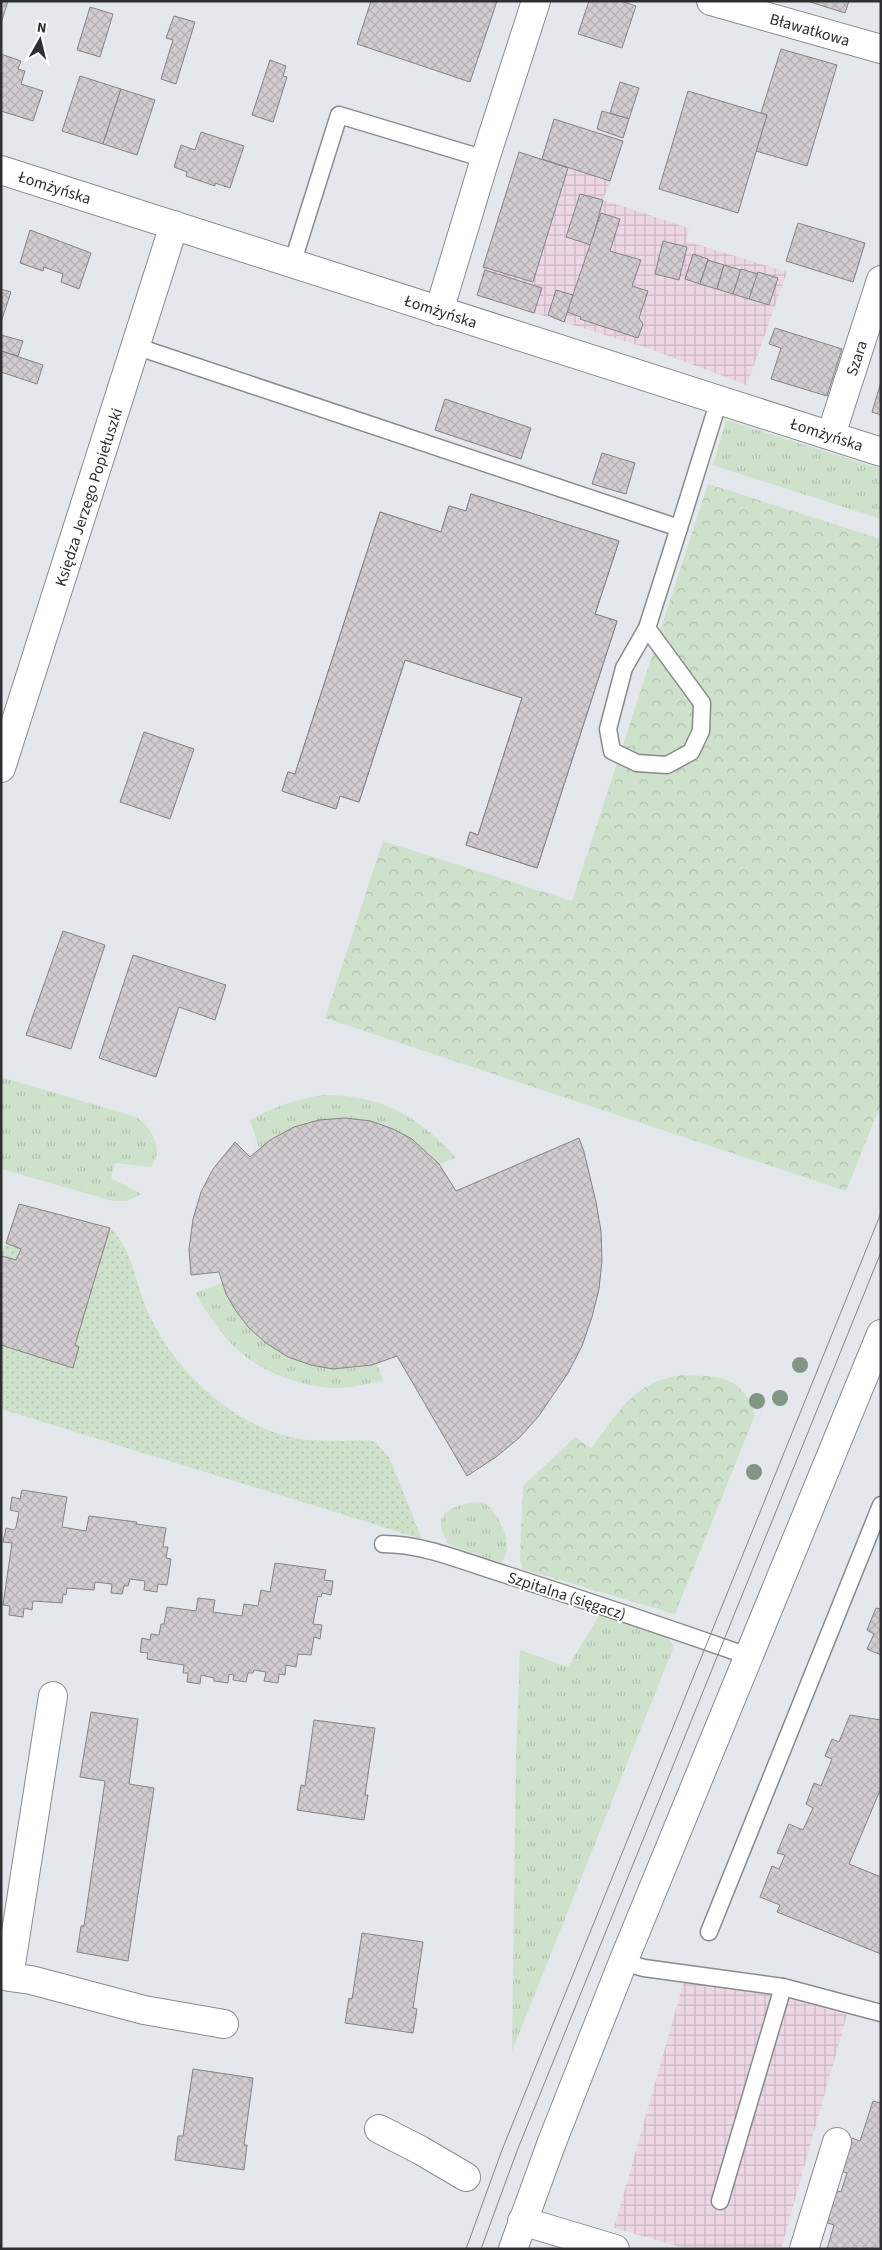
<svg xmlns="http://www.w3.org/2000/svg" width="882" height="2250" viewBox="0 0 882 2250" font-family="'Source Sans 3',sans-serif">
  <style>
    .industrial { fill: url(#industrial-grid) }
    .grass { fill: url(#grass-tufts) }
    .park { fill: url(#park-crowns) }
    .garden { fill: url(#garden-dots) }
    .building { fill: url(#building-cross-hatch); stroke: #878285; fill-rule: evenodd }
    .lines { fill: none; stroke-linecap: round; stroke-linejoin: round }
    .lane-casing { stroke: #878b8e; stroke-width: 19 }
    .street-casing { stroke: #878b8e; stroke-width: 30 }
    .secondary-casing { stroke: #878b8e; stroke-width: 30 }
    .lane { stroke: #fff; stroke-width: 16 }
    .street { stroke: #fff; stroke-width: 28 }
    .secondary { stroke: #fff; stroke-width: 28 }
    .tram { stroke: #848689; stroke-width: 1 }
    .tree { fill: #839684 }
    .labels { text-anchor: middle; stroke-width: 4; stroke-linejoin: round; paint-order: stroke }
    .street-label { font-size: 16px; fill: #2d2f30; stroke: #fff }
  </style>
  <defs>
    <pattern id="industrial-grid" width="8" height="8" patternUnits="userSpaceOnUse" patternTransform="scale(1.25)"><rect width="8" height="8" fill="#edd7e4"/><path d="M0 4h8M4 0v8" fill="none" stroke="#ccb9c4"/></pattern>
    <pattern id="grass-tufts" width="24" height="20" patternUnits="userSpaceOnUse" patternTransform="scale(1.25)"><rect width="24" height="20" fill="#cee1cb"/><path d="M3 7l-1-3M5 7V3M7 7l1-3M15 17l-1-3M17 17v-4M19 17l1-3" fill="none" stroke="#b1c1af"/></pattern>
    <pattern id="park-crowns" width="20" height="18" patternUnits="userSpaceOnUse" patternTransform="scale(1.25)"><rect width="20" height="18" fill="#cee1cb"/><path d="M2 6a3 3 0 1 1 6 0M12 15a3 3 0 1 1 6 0" fill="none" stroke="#b1c1af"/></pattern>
    <pattern id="garden-dots" width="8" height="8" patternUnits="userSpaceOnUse" patternTransform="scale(1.25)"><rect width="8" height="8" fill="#cee1cb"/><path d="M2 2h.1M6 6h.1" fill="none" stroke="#b1c1af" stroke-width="1.8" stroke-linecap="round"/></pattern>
    <pattern id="building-cross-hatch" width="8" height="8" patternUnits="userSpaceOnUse" patternTransform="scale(1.25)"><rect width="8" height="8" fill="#d1cccf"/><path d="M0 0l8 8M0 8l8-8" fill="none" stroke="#b4b0b2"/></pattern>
  </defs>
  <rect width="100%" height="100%" fill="#e4e8ec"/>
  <!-- industrial -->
  <g class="industrial">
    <path d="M519 152 610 181 603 200 689 228 686 241 787 272 747 385 650 349 477 295 483 267Z"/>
    <path d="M687 1970 847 2015 781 2249H688L614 2228Z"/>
  </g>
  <!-- grass -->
  <g class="grass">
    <path d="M726 420 881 469V519L713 465Z"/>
    <path d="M1 1077 133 1116C146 1121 157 1137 157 1152 157 1157 153 1162 151 1167L115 1163 111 1178 142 1194 126 1201H113L1 1169Z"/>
    <path d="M324 1095C381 1095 419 1116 456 1158L439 1164C389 1109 318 1104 259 1148L250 1120C274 1107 296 1099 324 1095Z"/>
    <path d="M222 1283C247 1346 310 1381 377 1364L383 1381C369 1383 355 1387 341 1388 322 1389 303 1384 285 1378 238 1360 220 1334 195 1293Z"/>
    <path d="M482 1502C494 1507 506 1530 507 1543 508 1550 505 1557 502 1563L448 1544C445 1538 440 1528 441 1521 443 1507 470 1502 482 1502Z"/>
    <path d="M600 1614 666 1635 674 1646 512 2051 516 1757 520 1650 568 1667Z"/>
  </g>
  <!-- park -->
  <g class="park">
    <path d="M708 484 881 539V1104L846 1191 325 1018 383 841 572 901Z"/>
    <path d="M682 1375C718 1376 744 1376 755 1415L675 1614 523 1569 520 1559 523 1486 575 1437 591 1448C620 1412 632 1382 682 1375Z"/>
  </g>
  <!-- garden -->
  <path class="garden" d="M19 1204 110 1228C133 1250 135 1283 147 1310 171 1366 227 1421 287 1436 315 1444 345 1439 374 1441L389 1457 422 1539 1 1409V1256Z"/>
  <!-- building -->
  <g class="building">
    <path d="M1 1H8L1 23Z"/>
    <path d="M371 1H497L470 82 357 44Z"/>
    <path d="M589 1H621L636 6 622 48 578 34Z"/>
    <path d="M807 1H849L845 13Z"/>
    <path d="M90 7 113 14 100 57 77 50Z"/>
    <path d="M174 16 195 22 176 84 161 79 173 40 166 38Z"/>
    <path d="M781 49 837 65 807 166 756 151 767 115 761 113Z"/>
    <path d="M1 54 21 61 18 69 25 71 21 84 43 91 33 121 1 111Z"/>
    <path d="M270 60 286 66 283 76 287 77 273 122 252 115Z"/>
    <path d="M80 76 121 89 103 144 62 131Z"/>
    <path d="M620 82 639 88 629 119 610 113Z"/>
    <path d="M121 89 155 100 137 155 103 144Z"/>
    <path d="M688 91 767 115 738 213 659 189Z"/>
    <path d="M602 111 629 119 623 138 597 129Z"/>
    <path d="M554 119 623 141 610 181 542 159Z"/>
    <path d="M201 132 244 146 230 188 215 183V186L186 176 187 172 174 167 181 145 195 150Z"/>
    <path d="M519 152 568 168 533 282 483 267Z"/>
    <path d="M580 194 603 200 591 245 566 237Z"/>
    <path d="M601 213 620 219 610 251 641 260 632 286 648 291 639 318 643 324 638 338 580 319 581 317 567 312Z"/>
    <path d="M798 223 865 243 853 282 786 261Z"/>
    <path d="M30 230 91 253 79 289 61 282 63 274 44 267 43 271 20 263Z"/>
    <path d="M663 241 687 247 679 280 655 274Z"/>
    <path d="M693 254 708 259 700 284 685 279Z"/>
    <path d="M708 260 724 265 717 289 700 284Z"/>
    <path d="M724 265 741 270 733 294 717 289Z"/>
    <path d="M741 269 758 274 749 299 733 294Z"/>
    <path d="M485 270 542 288 534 313 477 295Z"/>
    <path d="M758 272 778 278 769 305 749 299Z"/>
    <path d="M1 289 11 292 1 322Z"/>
    <path d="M556 290 573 295 564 322 548 315Z"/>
    <path d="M775 328 842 349 827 396 771 379 781 348 769 344Z"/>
    <path d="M1 335 23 341 18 356 1 351Z"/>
    <path d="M1 351 43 365 37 384 1 372Z"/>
    <path d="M881 382V415L872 412Z"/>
    <path d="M445 399 531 428 521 459 435 430Z"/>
    <path d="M602 453 635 463 626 494 592 484Z"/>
    <path d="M471 494 619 541 595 614 617 621 537 868 466 845 470 832 478 835 522 698 405 660 359 802 340 796 336 809 282 791 288 772 295 774 380 512 441 532 449 506 466 511ZM440 548 555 585 531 660 416 623Z"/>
    <path d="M471 494 619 541 595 614 617 621 537 868 466 845 470 832 478 835 522 698 405 660 359 802 340 796 336 809 282 791 288 772 295 774 380 512 441 532 449 506 466 511Z"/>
    <path d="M144 732 194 749 170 819 120 802Z"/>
    <path d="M63 931 105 945 71 1049 26 1035Z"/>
    <path d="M133 955 226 985 215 1020 179 1007 156 1077 99 1058Z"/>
    <path d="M345 1118 371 1121 393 1129 412 1139 439 1164 456 1191 579 1138 584 1152 596 1202 601 1231 602 1261 599 1289 592 1317 582 1346 568 1373 538 1417 519 1438 496 1457 467 1476 397 1356 372 1365 333 1369 311 1365 288 1357 266 1343 249 1328 236 1311 226 1294 219 1272 191 1275 189 1249 193 1219 201 1192 213 1169 235 1142 250 1157 270 1140 294 1127 319 1120Z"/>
    <path d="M19 1204 110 1228 75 1345 79 1347 73 1368 1 1345V1259L2 1256 16 1260 21 1249 6 1243Z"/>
    <path d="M22 1490 67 1497 62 1527 86 1531 89 1516 137 1522 136 1524 166 1528 163 1547H168L166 1558 171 1559 167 1585 158 1584 157 1592 144 1590 145 1581 130 1579 128 1586H124L122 1594 111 1593 112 1584 95 1582 94 1590 67 1588 66 1595 63 1594 62 1603 33 1601 32 1610 24 1608 23 1617 9 1615 10 1606 3 1605 12 1543 3 1542 6 1528 14 1530 16 1527 19 1512 10 1510 12 1497 20 1499Z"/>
    <path d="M275 1563 326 1570 324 1580 333 1581 331 1595 322 1593 321 1597 318 1596 313 1624 322 1625 320 1639 314 1637 311 1655 298 1654 296 1667 286 1665 285 1675 279 1674 278 1683 264 1681 266 1672 254 1670 253 1673H248L246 1682 233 1680 234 1675 229 1674 228 1683 214 1681V1678L201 1675 200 1684 187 1682 188 1673H183L184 1665 147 1659 148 1653 140 1652 142 1638 150 1640 151 1634 159 1635 161 1624H164L167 1607 196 1611 198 1598 215 1600 213 1612 242 1616 244 1604 258 1606 261 1590 270 1592Z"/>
    <path d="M876 1608 881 1609V1655L867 1649 874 1634 867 1630Z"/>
    <path d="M91 1712 138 1719 129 1784 154 1788 128 1961 77 1952 81 1926H84L105 1781 80 1777Z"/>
    <path d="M850 1715 881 1720V1788L849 1864 881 1877V1954L777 1912 780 1905 760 1897 772 1866 779 1869 785 1855 777 1853 789 1824 803 1830 813 1808 806 1804 814 1783 821 1786 832 1759 825 1756 832 1739 839 1742Z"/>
    <path d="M314 1720 375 1728 365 1795H368L364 1820 297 1810 301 1785 305 1786Z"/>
    <path d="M362 1933 423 1942 413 2008 417 2009 413 2033 345 2023 349 1998 352 1999Z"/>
    <path d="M193 2069 253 2078 244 2145H247L244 2170 175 2160 178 2136H183Z"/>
    <path d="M873 2101 881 2103V2249H827L834 2225 825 2222 835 2190 841 2192 847 2173 841 2171 852 2138 860 2141Z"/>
  </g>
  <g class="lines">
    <defs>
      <g id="lane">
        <path d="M292 264 339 115 485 159"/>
        <path d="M135 346 679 528 647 628 624 668 608 729 612 751 637 763 667 765 691 752 701 731 702 703 647 628"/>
        <path d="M679 528 719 400"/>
        <path d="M383 1544C425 1544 467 1563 507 1575 588 1601 668 1628 748 1656"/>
        <path d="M709 1932 881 1505"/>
        <path d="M623 1962 644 1968 783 1987 881 2013"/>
        <path d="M720 2201 783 1987"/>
      </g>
      <g id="street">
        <path d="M711 1 881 49"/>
        <path d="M1 170 881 452"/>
        <path d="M439 311 485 159 536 1"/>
        <path d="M831 435 881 280"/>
        <path d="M1 768 174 225"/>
        <path d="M53 1696 9 1977 31 1980 144 2010 224 2024"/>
        <path d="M379 2129 420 2150 466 2177"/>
        <path d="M522 2221 615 2249"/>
        <path d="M804 2249 837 2142"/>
      </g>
      <path id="secondary" d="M513 2249 552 2142 623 1962 881 1334"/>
    </defs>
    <!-- lane casing -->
    <use href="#lane" class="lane-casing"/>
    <!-- street casing -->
    <use href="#street" class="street-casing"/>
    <!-- secondary casing -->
    <use href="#secondary" class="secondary-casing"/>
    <!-- lane -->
    <use href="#lane" class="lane"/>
    <!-- street -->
    <use href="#street" class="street"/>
    <!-- secondary -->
    <use href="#secondary" class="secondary"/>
    <!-- tram -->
    <g class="tram">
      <path d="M466 2249 502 2150 881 1213"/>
      <path d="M481 2249 517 2151 881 1252"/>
    </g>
  </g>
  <!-- trees -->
  <g class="tree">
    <circle cx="800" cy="1365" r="8"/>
    <circle cx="780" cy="1398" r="8"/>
    <circle cx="757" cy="1401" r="8"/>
    <circle cx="754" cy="1472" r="8"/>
  </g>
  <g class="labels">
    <!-- street labels -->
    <g class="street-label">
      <text transform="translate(810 29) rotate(16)" y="6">Bławatkowa</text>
      <text transform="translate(55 187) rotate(18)" y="6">Łomżyńska</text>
      <text transform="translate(441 311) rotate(18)" y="6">Łomżyńska</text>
      <text transform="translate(856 358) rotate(-72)" y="6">Szara</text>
      <text transform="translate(827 434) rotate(18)" y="6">Łomżyńska</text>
      <text transform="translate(88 497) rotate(-72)" y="6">Księdza Jerzego Popiełuszki</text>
      <text transform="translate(567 1595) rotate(18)" y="6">Szpitalna (sięgacz)</text>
    </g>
  </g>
  <!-- border -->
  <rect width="882" height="2250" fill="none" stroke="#2d2f30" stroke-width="5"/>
  <!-- north arrow -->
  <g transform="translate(40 40) rotate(8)" stroke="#ffffff" stroke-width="4" paint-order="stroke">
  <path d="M0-4L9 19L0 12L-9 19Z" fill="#2d2f30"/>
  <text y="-8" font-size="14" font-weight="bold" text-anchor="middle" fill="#2d2f30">N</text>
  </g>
</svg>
